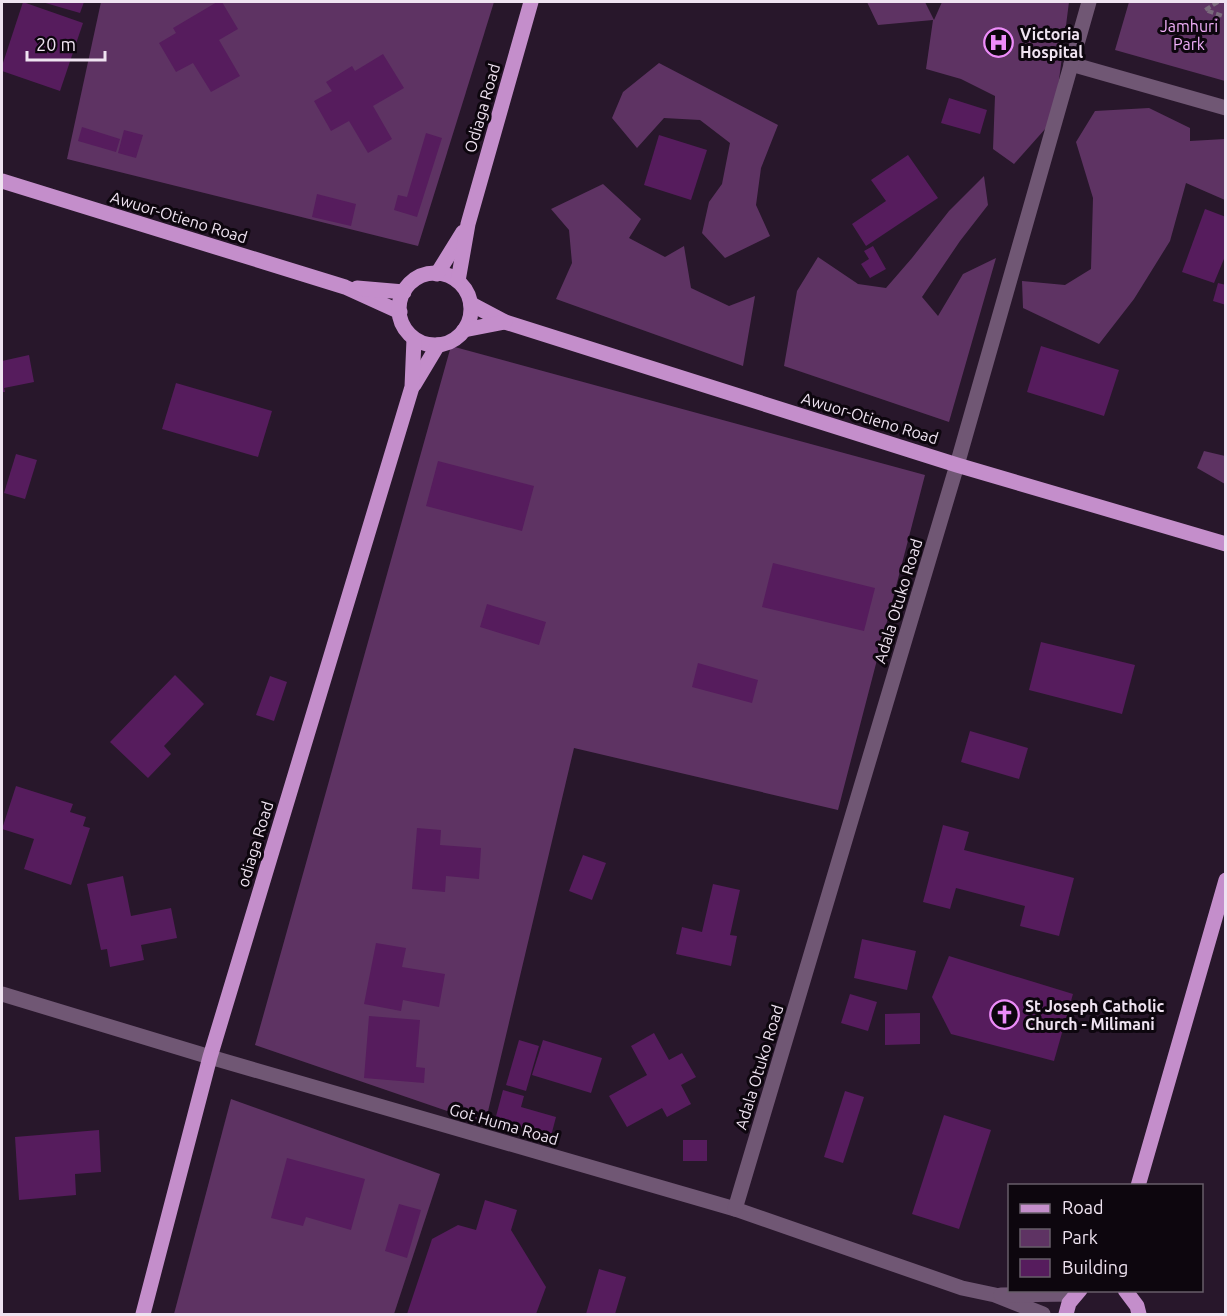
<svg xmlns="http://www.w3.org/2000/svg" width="1227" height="1316" viewBox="0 0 1227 1316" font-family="Ubuntu,sans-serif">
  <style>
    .green { fill: #5e3363 }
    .building { fill: #561c5d }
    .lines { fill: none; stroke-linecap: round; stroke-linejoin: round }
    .path { stroke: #7a6b7c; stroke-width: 4; stroke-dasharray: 6 3; stroke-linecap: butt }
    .minor { stroke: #705774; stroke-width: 15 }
    .major { stroke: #c48ecb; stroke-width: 15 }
    .labels { text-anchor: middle; stroke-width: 6; stroke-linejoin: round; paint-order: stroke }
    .park-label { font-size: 16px; fill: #f3b1fb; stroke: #0d060e }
    .poi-label { font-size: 16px; font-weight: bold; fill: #efe3f1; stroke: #0d060e; text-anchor: start }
    .street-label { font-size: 16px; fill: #efe3f1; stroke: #0d060e }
  </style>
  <rect width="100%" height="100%" fill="#28172b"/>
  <!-- green -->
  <g class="green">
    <path d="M101 2H494L418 246 67 159Z"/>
    <path d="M867 2H925L934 20 942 2H1069L1054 119 1014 164 993 149 995 96 961 79 926 69 933 20 878 25Z"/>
    <path d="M1129 2H1225V81L1115 50Z"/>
    <path d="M659 63 778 125 761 168 756 205 770 236 725 258 702 233 709 202 722 184 730 143 700 120 664 118 637 148 612 118 623 92Z"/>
    <path d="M1149 108 1190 128V141L1225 139V200L1186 183 1170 241 1134 299 1099 344 1023 308 1022 281 1065 285 1091 269 1093 198 1076 142 1095 111Z"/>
    <path d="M984 176 988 205 960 241 922 297 938 316 963 274 996 258 949 422 784 366 797 291 818 257 858 284 886 288 912 258 949 211Z"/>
    <path d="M603 184 641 219 629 238 665 257 684 246 691 288 729 306 755 296 743 366 556 299 572 263 569 230 551 209Z"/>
    <path d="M451 346 925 475 838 810 574 748 485 1124 255 1045Z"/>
    <path d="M1204 451 1225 456V484L1197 468Z"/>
    <path d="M231 1099 440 1174 394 1314H174Z"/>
  </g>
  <!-- building -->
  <g class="building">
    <path d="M23 2 83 23 60 91 2 71V66Z"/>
    <path d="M42 2H84L80 13Z"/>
    <path d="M217 2H222L238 29 219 40 240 76 211 92 193 63 176 72 159 43 176 33 173 28Z"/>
    <path d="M383 54 404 88 373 106 392 139 368 153 349 121 331 131 314 101 332 91 326 82 352 66 355 71Z"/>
    <path d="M949 98 987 110 980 134 941 123Z"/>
    <path d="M82 127 120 139 116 152 78 141Z"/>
    <path d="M124 130 143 135 136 158 118 153Z"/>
    <path d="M426 133 442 138 417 217 394 210 398 195 407 197Z"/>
    <path d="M659 135 707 150 691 200 644 185Z"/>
    <path d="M908 155 938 198 866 246 852 224 886 201 871 180Z"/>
    <path d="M317 194 356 204 351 226 312 217Z"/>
    <path d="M1205 209 1226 217V254L1214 283 1182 272Z"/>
    <path d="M873 246 886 269 870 278 861 264 869 259 864 251Z"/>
    <path d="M1218 283 1226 285V305L1213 301Z"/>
    <path d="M1041 346 1119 370 1104 416 1027 392Z"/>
    <path d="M29 355 34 382 4 388 5 392H2V361Z"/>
    <path d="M176 383 272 411 258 457 162 429Z"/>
    <path d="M16 454 37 460 25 499 4 493Z"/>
    <path d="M438 461 534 486 522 531 426 506Z"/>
    <path d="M773 563 875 588 864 631 762 607Z"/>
    <path d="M487 604 546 622 539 645 480 627Z"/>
    <path d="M1041 642 1135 665 1122 714 1029 690Z"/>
    <path d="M698 663 758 680 752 703 692 687Z"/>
    <path d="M175 675 204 704 164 746 171 754 148 778 110 742Z"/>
    <path d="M270 676 287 682 274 721 256 715Z"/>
    <path d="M970 731 1028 748 1019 779 961 762Z"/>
    <path d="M16 786 73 804 70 812 86 817 83 826 90 828 71 885 24 869 34 839 2 829Z"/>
    <path d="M943 825 969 832 964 850 1074 878 1059 936 1020 926 1025 906 956 888 950 909 923 902Z"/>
    <path d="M417 828 441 830 440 845 481 848 479 879 446 876 445 892 412 889Z"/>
    <path d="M583 855 606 863 592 900 569 891Z"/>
    <path d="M123 876 131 916 171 908 177 938 141 945 144 960 110 967 107 949 101 950 87 884Z"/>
    <path d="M713 884 740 890 730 935 737 936 731 966 676 954 682 927 702 932Z"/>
    <path d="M862 939 916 951 907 990 854 978Z"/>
    <path d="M376 943 406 948 402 967 445 974 439 1007 403 1000 401 1011 364 1004Z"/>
    <path d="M949 956 1073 994 1054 1061 951 1034 932 997Z"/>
    <path d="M850 994 877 1002 868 1031 841 1023Z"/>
    <path d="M920 1013V1044L885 1045V1014Z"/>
    <path d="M369 1016 420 1020 416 1067 425 1068 424 1083 364 1078Z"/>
    <path d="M654 1033 669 1060 682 1053 696 1077 681 1085 691 1104 667 1117 662 1108 627 1127 609 1096 647 1075 631 1046Z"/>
    <path d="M519 1040 539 1046 526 1091 506 1085Z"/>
    <path d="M543 1040 602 1058 591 1093 532 1075Z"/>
    <path d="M503 1090 524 1096 521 1107 556 1117 551 1136 495 1120Z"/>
    <path d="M845 1091 864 1097 843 1163 824 1157Z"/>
    <path d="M944 1115 991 1130 959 1229 912 1214Z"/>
    <path d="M99 1130 101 1172 75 1174 76 1195 19 1200 15 1137Z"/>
    <rect x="683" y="1140" width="24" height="21"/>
    <path d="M287 1158 365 1179 351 1230 306 1217 303 1226 271 1218Z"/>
    <path d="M485 1200 517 1210 511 1230 546 1287 536 1314H407L432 1239 458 1225 476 1230Z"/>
    <path d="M399 1204 421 1210 407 1258 385 1251Z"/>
    <path d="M599 1269 626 1277 615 1314H586Z"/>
  </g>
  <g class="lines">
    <!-- path -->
    <path class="path" d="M1218 2 1205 10 1226 17"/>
    <!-- minor -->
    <g class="minor">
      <path d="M1071 64 1226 108"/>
      <path d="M2 994 210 1057 735 1209 962 1288 995 1295 1043 1314"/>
      <path d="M735 1209 957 465 1089 2"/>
      <path d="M1001 1295 1076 1294"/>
    </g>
    <!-- major -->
    <g class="major">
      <path d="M2 181 345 287 400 312"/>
      <circle cx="435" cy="309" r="36"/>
      <path d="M437 274 463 232"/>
      <path d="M458 281 468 224 531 2"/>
      <path d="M357 288 404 292"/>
      <path d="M471 304 505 322 957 465 1226 544"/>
      <path d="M464 330 505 322"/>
      <path d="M414 385 438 345"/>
      <path d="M1138 1186 1226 880"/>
      <path d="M1125 1290 1137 1306 1139 1314"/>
      <path d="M143 1314 210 1057 412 387 414 339"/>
      <path d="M1066 1314 1069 1303 1080 1290"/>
    </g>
  </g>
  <!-- icons -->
  <defs>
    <symbol id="hospital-ring" viewBox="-11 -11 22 22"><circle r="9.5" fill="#0d060e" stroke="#ed8cf9" stroke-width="1.5"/><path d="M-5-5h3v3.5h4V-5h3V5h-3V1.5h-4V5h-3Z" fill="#ed8cf9"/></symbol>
    <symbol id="church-ring" viewBox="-11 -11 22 22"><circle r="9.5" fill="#0d060e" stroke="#ed8cf9" stroke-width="1.5"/><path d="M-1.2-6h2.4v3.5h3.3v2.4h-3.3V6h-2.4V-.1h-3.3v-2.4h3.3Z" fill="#ed8cf9"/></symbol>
  </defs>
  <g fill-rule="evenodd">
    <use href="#hospital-ring" x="982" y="26" width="33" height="33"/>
    <use href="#church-ring" x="988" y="998" width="33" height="33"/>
  </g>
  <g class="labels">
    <!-- park labels -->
    <g class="park-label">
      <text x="1189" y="32">Jamhuri<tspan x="1189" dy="18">Park</tspan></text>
    </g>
    <!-- poi labels -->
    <g class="poi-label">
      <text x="1020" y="40">Victoria<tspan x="1020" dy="18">Hospital</tspan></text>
      <text x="1025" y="1012">St Joseph Catholic<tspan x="1025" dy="18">Church - Milimani</tspan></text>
    </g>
    <!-- street labels -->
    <g class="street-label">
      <text transform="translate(482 108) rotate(-74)" y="6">Odiaga Road</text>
      <text transform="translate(179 217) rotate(17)" y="6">Awuor-Otieno Road</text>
      <text transform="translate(870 418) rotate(17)" y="6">Awuor-Otieno Road</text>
      <text transform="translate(898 601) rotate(-73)" y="6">Adala Otuko Road</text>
      <text transform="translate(255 844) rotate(-73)" y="6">odiaga Road</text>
      <text transform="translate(759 1067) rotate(-73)" y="6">Adala Otuko Road</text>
      <text transform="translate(504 1124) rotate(16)" y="6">Got Huma Road</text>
    </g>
  </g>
  <!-- border -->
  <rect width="1227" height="1316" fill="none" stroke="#efe3f1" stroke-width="6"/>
  <!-- legend -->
  <rect x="1008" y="1184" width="195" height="108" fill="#0d060e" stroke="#675e69" stroke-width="1.5"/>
  <rect x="1020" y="1204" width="30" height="9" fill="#c48ecb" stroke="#675e69" stroke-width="1.5"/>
  <text x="1062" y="1214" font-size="18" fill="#efe3f1">Road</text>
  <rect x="1020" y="1229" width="30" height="18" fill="#5e3363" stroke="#675e69" stroke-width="1.5"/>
  <text x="1062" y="1244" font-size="18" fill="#efe3f1">Park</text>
  <rect x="1020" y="1259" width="30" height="18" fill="#561c5d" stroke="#675e69" stroke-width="1.5"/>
  <text x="1062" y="1274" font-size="18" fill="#efe3f1">Building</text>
  <!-- scale -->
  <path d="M27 51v9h78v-9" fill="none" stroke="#efe3f1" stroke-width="3"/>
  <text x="36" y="51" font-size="18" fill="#efe3f1" stroke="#0d060e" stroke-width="4.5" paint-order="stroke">20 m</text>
</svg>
